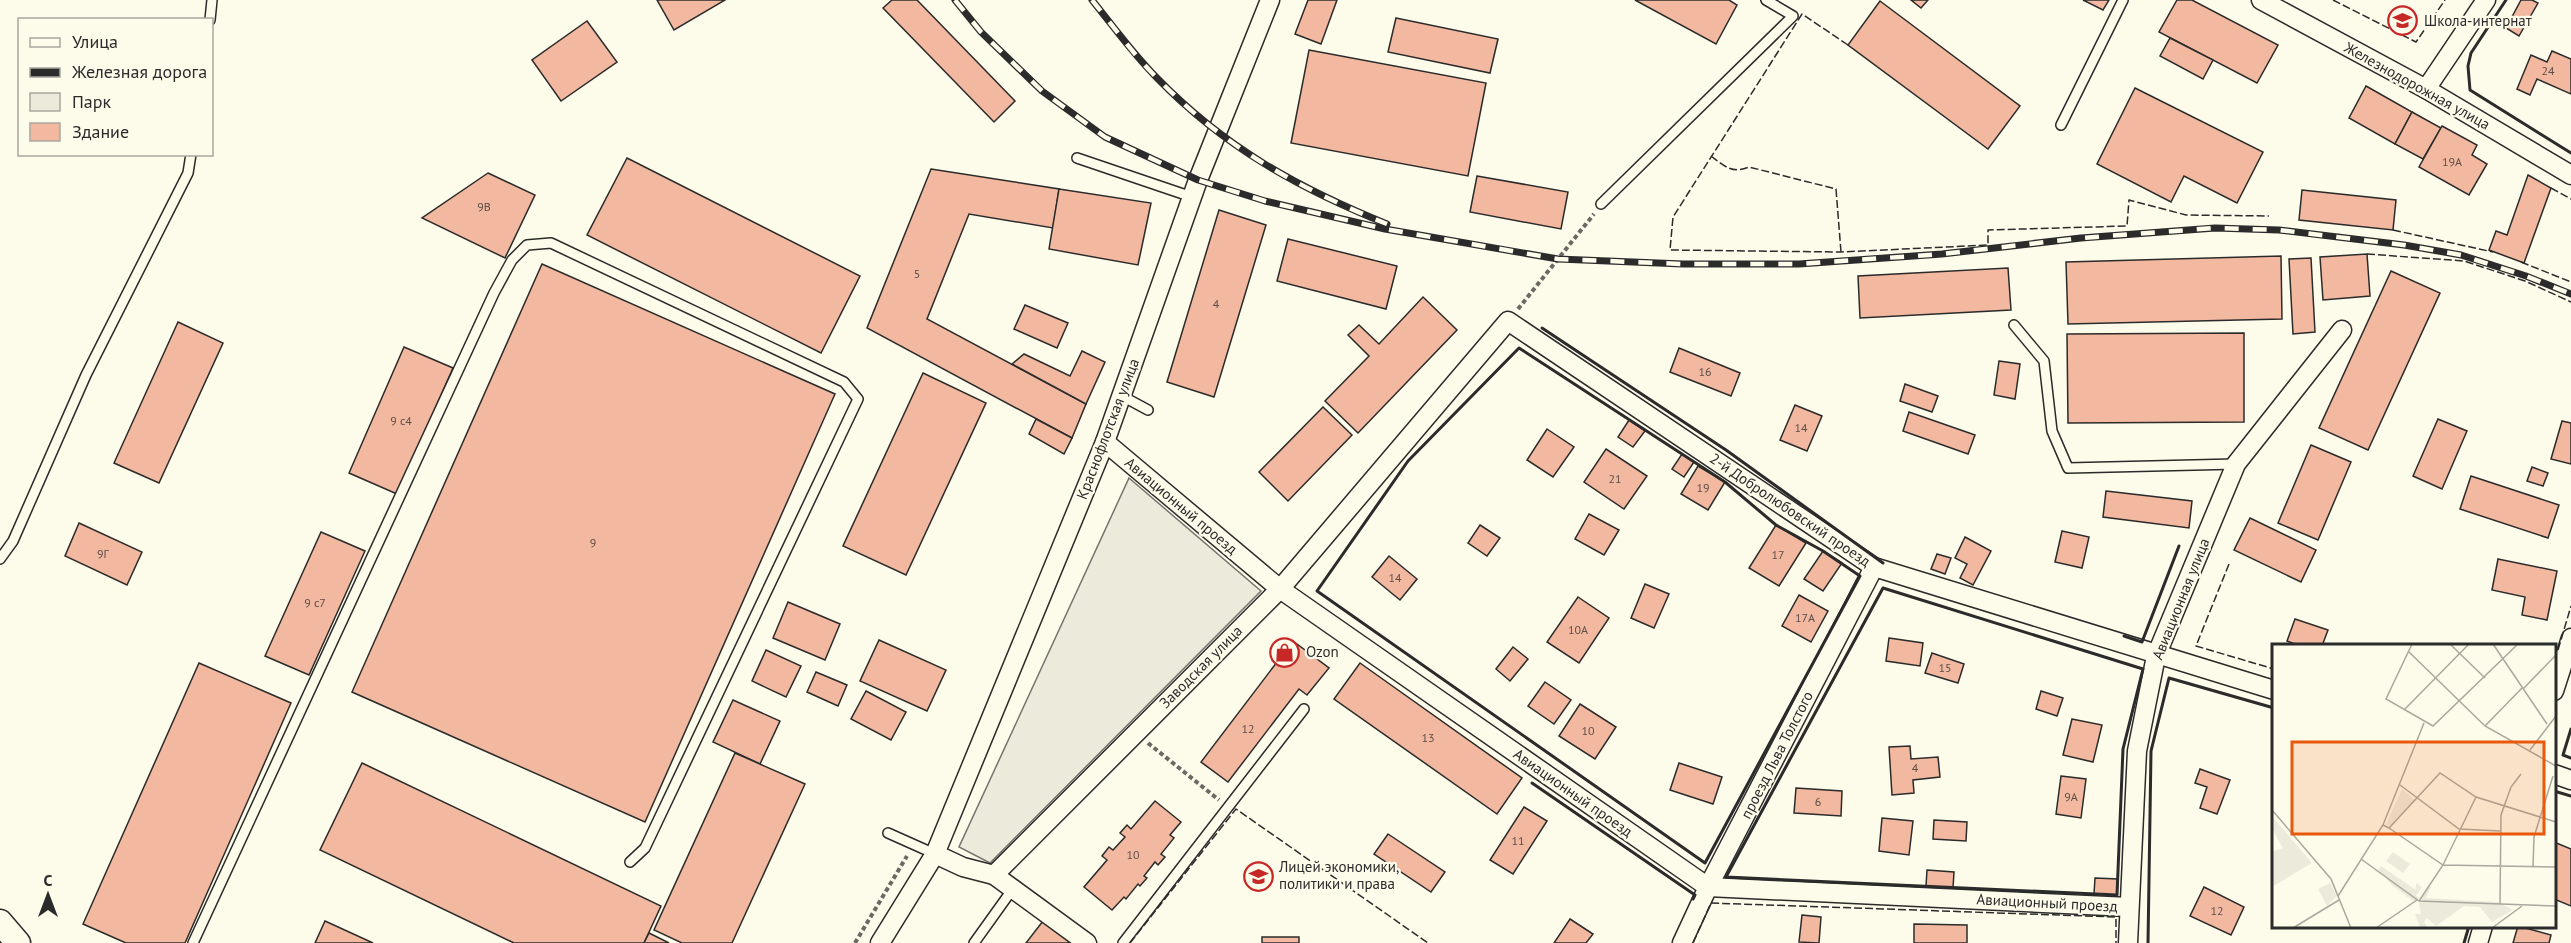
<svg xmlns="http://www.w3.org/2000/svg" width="2571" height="943" viewBox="0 0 2571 943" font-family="'PT Sans',sans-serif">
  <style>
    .green { fill: #ecebdb; stroke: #74746e; stroke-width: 1.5 }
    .building { fill: #f2b8a0; stroke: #2b2b2b; stroke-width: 1.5 }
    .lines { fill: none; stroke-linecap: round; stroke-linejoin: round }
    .lane-casing { stroke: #2b2b2b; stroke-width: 12 }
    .street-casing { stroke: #2b2b2b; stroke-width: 21 }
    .secondary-casing { stroke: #2b2b2b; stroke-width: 27 }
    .path { stroke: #6a6964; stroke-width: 4; stroke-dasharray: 4.5 3; stroke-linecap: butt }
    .lane { stroke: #fdfbea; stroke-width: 9 }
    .street { stroke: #fdfbea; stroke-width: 18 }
    .secondary { stroke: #fdfbea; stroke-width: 24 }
    .rail-casing { stroke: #2b2b2b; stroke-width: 7 }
    .rail { stroke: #fdfbea; stroke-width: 4.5; stroke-dasharray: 14; stroke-linecap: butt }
    .fence { stroke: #2b2b2b; stroke-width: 1.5; stroke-dasharray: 8 3; stroke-linecap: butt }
    .wall { stroke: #2b2b2b; stroke-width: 3 }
    .labels { text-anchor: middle; stroke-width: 4.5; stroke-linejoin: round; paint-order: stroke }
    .number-label { font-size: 12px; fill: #5d4e48 }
    .poi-label { font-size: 15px; fill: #2b2b2b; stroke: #fdfbea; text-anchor: start }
    .street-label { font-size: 15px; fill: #2b2b2b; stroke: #fdfbea }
    .inset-road { fill: none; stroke: #a9a89e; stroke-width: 1.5 }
    .view { fill: #e8590c; fill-opacity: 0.15; stroke: #e8590c; stroke-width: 3 }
    .inset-edge { fill: none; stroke: #2b2b2b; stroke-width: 3 }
  </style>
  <rect width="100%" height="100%" fill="#fdfbea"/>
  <!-- green -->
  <path class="green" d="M1129 478 1261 591 990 863 959 847Z"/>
  <!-- building -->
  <g class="building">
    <path d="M657 0H725L674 30Z"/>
    <path d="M892 0H917L1015 101 994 122 883 8Z"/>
    <path d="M1308 0H1337L1321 44 1295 34Z"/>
    <path d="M1635 0H1729L1737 5 1716 44Z"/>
    <path d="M1911 0H1928L1921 8Z"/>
    <path d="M2083 0H2109L2103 10Z"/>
    <path d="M2177 0H2192L2278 45 2257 83 2159 32Z"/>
    <path d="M2521 0H2532L2538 3 2519 36 2506 28Z"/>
    <path d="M1880 1 2020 106 1988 149 1848 45Z"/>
    <path d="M1396 18 1498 39 1490 73 1388 52Z"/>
    <path d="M587 21 617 62 561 101 532 60Z"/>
    <path d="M2170 38 2213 60 2203 79 2160 56Z"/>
    <path d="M1309 50 1486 83 1468 176 1291 143Z"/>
    <path d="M2552 51 2571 59V94L2537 79 2530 95 2517 89 2531 55 2547 62Z"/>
    <path d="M2366 86 2412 112 2395 144 2349 118Z"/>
    <path d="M2135 88 2263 152 2237 203 2184 176 2171 202 2097 164Z"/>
    <path d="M2412 112 2441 128 2423 159 2395 144Z"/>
    <path d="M2442 126 2477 145 2472 155 2487 164 2469 195 2419 167Z"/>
    <path d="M627 158 860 276 821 353 587 235Z"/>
    <path d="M931 169 1059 189 1053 228 969 214 927 319 1086 404 1072 438 867 328Z"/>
    <path d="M488 173 535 195 505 258 422 218Z"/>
    <path d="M2528 175 2551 188 2524 263 2489 250 2496 231 2507 235Z"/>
    <path d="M1477 176 1568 192 1561 229 1470 212Z"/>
    <path d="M1059 189 1151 203 1138 265 1049 249Z"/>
    <path d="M2302 190 2396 200 2393 230 2299 220Z"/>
    <path d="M1219 210 1266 225 1214 397 1167 382Z"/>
    <path d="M1288 239 1397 266 1386 309 1277 281Z"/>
    <path d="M2367 254 2370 296 2323 300 2320 257Z"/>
    <path d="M2281 256 2282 319 2068 324 2066 262Z"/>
    <path d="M2311 258 2315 332 2293 334 2289 259Z"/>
    <path d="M542 264 835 394 645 822 352 692Z"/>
    <path d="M2008 268 2011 310 1860 318 1858 276Z"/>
    <path d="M2391 271 2440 293 2368 450 2319 428Z"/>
    <path d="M1423 297 1457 330 1358 433 1325 401 1369 356 1348 335 1359 325 1379 344Z"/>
    <path d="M1025 305 1068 323 1057 348 1014 329Z"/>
    <path d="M178 322 223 343 159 483 114 463Z"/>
    <path d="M2244 333V422L2068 423 2067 334Z"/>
    <path d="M404 347 453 368 397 494 349 473Z"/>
    <path d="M1679 348 1740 373 1731 396 1670 372Z"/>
    <path d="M1082 351 1105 362 1086 404 1012 364 1024 354 1070 376Z"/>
    <path d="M1999 361 2020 364 2015 399 1994 395Z"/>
    <path d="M923 373 986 403 906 575 843 546Z"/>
    <path d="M1905 384 1938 396 1932 412 1900 401Z"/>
    <path d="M1795 405 1822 416 1807 451 1780 440Z"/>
    <path d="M1323 407 1352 435 1288 501 1259 472Z"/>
    <path d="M1909 412 1975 435 1968 454 1903 431Z"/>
    <path d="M1036 419 1072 438 1064 454 1029 434Z"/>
    <path d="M2438 419 2467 431 2442 489 2413 476Z"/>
    <path d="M1629 420 1645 431 1633 447 1618 437Z"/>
    <path d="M2562 421 2571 423V464L2551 459Z"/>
    <path d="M1547 429 1574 447 1553 477 1527 460Z"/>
    <path d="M2311 445 2351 462 2318 540 2278 523Z"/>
    <path d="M1606 449 1647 476 1624 509 1584 482Z"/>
    <path d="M1682 454 1694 462 1684 477 1672 469Z"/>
    <path d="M1698 466 1725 482 1708 510 1681 494Z"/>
    <path d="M2532 467 2548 473 2543 486 2527 481Z"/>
    <path d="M2471 476 2559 505 2548 538 2460 509Z"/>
    <path d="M2106 491 2192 501 2189 528 2103 517Z"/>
    <path d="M1589 514 1619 530 1604 555 1575 539Z"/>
    <path d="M2250 518 2316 550 2301 582 2234 550Z"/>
    <path d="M79 523 142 552 127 585 65 556Z"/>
    <path d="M1480 525 1500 538 1487 556 1468 543Z"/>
    <path d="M1776 525 1806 543 1779 586 1749 568Z"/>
    <path d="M2062 531 2089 537 2082 568 2055 562Z"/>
    <path d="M321 532 365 551 309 675 265 656Z"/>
    <path d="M1965 537 1991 551 1973 585 1960 578 1967 564 1955 558Z"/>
    <path d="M1823 551 1842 563 1823 591 1804 579Z"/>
    <path d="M1937 554 1951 558 1945 574 1931 569Z"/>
    <path d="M1389 556 1417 579 1400 600 1372 577Z"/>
    <path d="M2498 559 2557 571 2547 620 2522 615 2525 597 2492 590Z"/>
    <path d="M1645 584 1669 594 1654 628 1631 618Z"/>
    <path d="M1799 595 1828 611 1811 642 1782 626Z"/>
    <path d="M1578 597 1609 618 1579 663 1547 642Z"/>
    <path d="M788 602 840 624 825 660 773 638Z"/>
    <path d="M2295 619 2328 630 2322 646H2300L2287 641Z"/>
    <path d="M1889 638 1923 643 1920 666 1886 661Z"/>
    <path d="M879 640 946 670 927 711 860 681Z"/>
    <path d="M1293 641 1329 668 1307 695 1299 689 1228 782 1201 762Z"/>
    <path d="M1513 647 1528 659 1510 681 1496 669Z"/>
    <path d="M766 650 801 666 786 697 752 681Z"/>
    <path d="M1932 653 1964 664 1958 683 1925 673Z"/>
    <path d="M199 663 291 703 185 943H126L83 924Z"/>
    <path d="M1360 663 1522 778 1497 814 1334 699Z"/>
    <path d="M816 672 847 685 838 706 807 692Z"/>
    <path d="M1545 682 1571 700 1554 724 1528 706Z"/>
    <path d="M866 691 906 712 891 740 851 719Z"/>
    <path d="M2041 691 2063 698 2057 716 2036 709Z"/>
    <path d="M733 700 780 721 760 764 713 742Z"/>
    <path d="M1580 704 1616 727 1595 759 1559 736Z"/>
    <path d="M2072 719 2102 725 2093 762 2063 755Z"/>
    <path d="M1910 746 1911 759 1938 757 1940 777 1913 780 1914 793 1892 795 1889 747Z"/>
    <path d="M735 753 805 784 732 943H682L654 930Z"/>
    <path d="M362 763 661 906 644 943H514L320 850Z"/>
    <path d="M1679 763 1722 777 1713 804 1670 790Z"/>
    <path d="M2200 769 2230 780 2217 814 2200 808 2207 787 2195 783Z"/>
    <path d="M2061 776 2086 779 2081 818 2056 814Z"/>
    <path d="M1796 788 1842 791 1841 816 1794 813Z"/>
    <path d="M1155 801 1181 822 1170 835 1174 838 1161 854 1165 857 1158 865 1155 862 1144 876 1147 878 1140 886 1138 884 1126 899 1124 897 1112 910 1084 887 1107 860 1102 856 1109 847 1113 850 1125 837 1120 833 1127 825 1131 829Z"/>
    <path d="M1524 807 1547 821 1513 874 1490 860Z"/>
    <path d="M1882 818 1913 821 1909 855 1879 851Z"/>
    <path d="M1934 820 1967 822 1966 841 1933 839Z"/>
    <path d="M1388 834 1445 872 1431 892 1374 854Z"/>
    <path d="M2554 842 2571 849V906L2554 899Z"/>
    <path d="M1927 870 1954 872 1953 888 1926 886Z"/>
    <path d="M2095 878 2118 879 2117 895 2094 894Z"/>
    <path d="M2204 887 2244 907 2231 935 2190 916Z"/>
    <path d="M1802 915 1821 917 1819 943 1799 942Z"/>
    <path d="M1570 919 1593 934 1586 943H1554Z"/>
    <path d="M325 921 373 943H315Z"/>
    <path d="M1043 921 1071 940 1068 943H1026Z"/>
    <path d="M1914 924 1967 925V943H1914Z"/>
    <path d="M2518 926 2551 935 2549 943H2513Z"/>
    <path d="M649 933 669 943H644Z"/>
    <rect x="1262" y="937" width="37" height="6"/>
  </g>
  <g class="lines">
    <defs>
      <g id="lane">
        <path d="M210 20 212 0"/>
        <path d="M2061 125 2123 0"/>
        <path d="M1077 158 1192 197"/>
        <path d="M1601 204 1793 16 1766 0"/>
        <path d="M2014 325 2044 361 2052 431 2068 468 2236 464"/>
        <path d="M1122 396 1148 410"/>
        <path d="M0 559 13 541 86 375 188 173 191 154"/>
        <path d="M888 833 935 854"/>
        <path d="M193 943 494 293 512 260 527 245 551 243 844 382 858 399 645 848 630 862"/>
        <path d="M974 943 1012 890"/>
        <path d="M1123 943 1304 709"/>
      </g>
      <g id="street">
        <path d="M2261 0 2426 89 2571 175"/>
        <path d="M2426 89 2486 0"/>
        <path d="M1105 442 1280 589 1708 887 2129 907"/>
        <path d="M2554 691 2571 638"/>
        <path d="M2554 774 2571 780"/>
        <path d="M935 854 963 867 994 875 1280 589 1508 321 1874 567 2274 690"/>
        <path d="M994 875 1087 943"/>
        <path d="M880 943 935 854 1105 442 1198 180 1270 0"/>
        <path d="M1682 943 1708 887 1874 567"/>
        <path d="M2128 943 2137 751 2156 656 2236 464 2342 330"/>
        <path d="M2478 943 2483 926"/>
      </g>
      <path id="secondary" d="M0 922 18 943"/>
    </defs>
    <!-- lane casing -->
    <use href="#lane" class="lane-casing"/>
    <!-- street casing -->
    <use href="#street" class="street-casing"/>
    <!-- secondary casing -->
    <use href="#secondary" class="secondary-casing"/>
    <!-- path -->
    <g class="path">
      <path d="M1518 309 1594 214"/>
      <path d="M1148 743 1219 800"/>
      <path d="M855 943 907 856"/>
    </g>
    <!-- lane -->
    <use href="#lane" class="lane"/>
    <!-- street -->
    <use href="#street" class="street"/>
    <!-- secondary -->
    <use href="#secondary" class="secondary"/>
    <defs>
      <g id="rail">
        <path d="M955 0 981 32 1042 91 1105 137 1198 180 1265 201 1385 229 1558 259 1683 264H1799L1942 254 2081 238 2215 228 2279 230 2404 245 2461 255 2526 276 2571 294"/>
        <path d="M1092 0C1113 26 1133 54 1157 78 1224 147 1298 188 1387 224"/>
      </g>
    </defs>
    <!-- rail casing -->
    <use href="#rail" class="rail-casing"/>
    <!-- rail -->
    <use href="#rail" class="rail"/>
    <!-- fence -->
    <g class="fence">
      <path d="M2333 0 2416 42 2445 0"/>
      <path d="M1848 45 1802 14 1673 217 1670 250 1841 252 1988 245V230L2127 226 2129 200 2186 215 2269 216"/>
      <path d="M1711 156C1724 166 1732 174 1749 167L1836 189 1841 252"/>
      <path d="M2551 188 2571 199"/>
      <path d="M2393 230 2493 252"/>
      <path d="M2367 254 2464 261 2525 281 2571 302"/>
      <path d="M2521 262 2571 282"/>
      <path d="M2229 564 2196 646 2274 669"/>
      <path d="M2558 650 2571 606"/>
      <path d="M1130 943 1236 809 1428 943"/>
      <path d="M1693 943 1711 903 2116 917V943"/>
    </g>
    <!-- wall -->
    <g class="wall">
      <path d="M2506 0 2471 53 2468 66 2470 90 2571 153"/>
      <path d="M1542 328 1726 450 1883 563"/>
      <path d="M1519 348 1725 482 1776 525 1823 551 1860 576 1705 863 1317 591 1408 461Z"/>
      <path d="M1883 588 2143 669 2123 749 2117 895 1726 877Z"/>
      <path d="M2124 636 2142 642 2179 546"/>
      <path d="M2571 729 2563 755 2571 758"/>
      <path d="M1532 783 1695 895 1693 899"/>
      <path d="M2554 791 2571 796"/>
      <path d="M2148 943 2151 751 2169 678 2274 708"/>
      <path d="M2464 943 2469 926"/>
    </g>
  </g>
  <!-- icons -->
  <defs>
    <symbol id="school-ring" viewBox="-11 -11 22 22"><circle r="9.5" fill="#fdfbea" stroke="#c62828" stroke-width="1.5"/><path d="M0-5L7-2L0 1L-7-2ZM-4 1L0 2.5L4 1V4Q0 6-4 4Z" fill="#c62828"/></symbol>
    <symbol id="shop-ring" viewBox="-11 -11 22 22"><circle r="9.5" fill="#fdfbea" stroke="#c62828" stroke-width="1.5"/><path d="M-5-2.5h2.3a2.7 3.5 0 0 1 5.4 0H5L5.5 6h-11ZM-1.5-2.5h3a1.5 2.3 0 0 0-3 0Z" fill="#c62828"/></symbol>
  </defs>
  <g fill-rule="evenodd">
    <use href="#school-ring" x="2386" y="4" width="33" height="33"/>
    <use href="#shop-ring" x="1268" y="636" width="33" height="33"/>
    <use href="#school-ring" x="1242" y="860" width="33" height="33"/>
  </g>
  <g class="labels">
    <!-- number labels -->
    <g class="number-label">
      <text x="2548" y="75">24</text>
      <text x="2452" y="166">19А</text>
      <text x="484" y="211">9В</text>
      <text x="917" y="278">5</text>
      <text x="1216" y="308">4</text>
      <text x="1705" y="376">16</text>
      <text x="401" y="425">9 с4</text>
      <text x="1801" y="432">14</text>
      <text x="1615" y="483">21</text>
      <text x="1703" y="492">19</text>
      <text x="593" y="547">9</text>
      <text x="103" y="558">9Г</text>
      <text x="1778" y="559">17</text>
      <text x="1395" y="582">14</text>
      <text x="315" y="607">9 с7</text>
      <text x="1805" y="622">17А</text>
      <text x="1578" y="634">10А</text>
      <text x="1945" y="672">15</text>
      <text x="1248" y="733">12</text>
      <text x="1588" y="735">10</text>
      <text x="1428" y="742">13</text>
      <text x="1915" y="772">4</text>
      <text x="2071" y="801">9А</text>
      <text x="1818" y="806">6</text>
      <text x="1518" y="845">11</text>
      <text x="1133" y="859">10</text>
      <text x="2217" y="915">12</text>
    </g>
    <!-- poi labels -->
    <g class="poi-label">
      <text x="2424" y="26">Школа-интернат</text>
      <text x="1306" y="657">Ozon</text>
      <text x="1279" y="872">Лицей экономики,<tspan x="1279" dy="17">политики и права</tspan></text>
    </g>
    <!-- street labels -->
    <g class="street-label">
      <text transform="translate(2417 86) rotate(29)" y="5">Железнодорожная улица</text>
      <text transform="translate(1108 429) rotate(-69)" y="5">Краснофлотская улица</text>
      <text transform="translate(1181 506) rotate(40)" y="5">Авиационный проезд</text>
      <text transform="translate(1790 510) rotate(34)" y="5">2-й Добролюбовский проезд</text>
      <text transform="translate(2181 599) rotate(-68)" y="5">Авиационная улица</text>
      <text transform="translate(1201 667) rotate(-45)" y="5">Заводская улица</text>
      <text transform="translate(1777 755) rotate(-63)" y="5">проезд Льва Толстого</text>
      <text transform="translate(1573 793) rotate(35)" y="5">Авиационный проезд</text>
      <text transform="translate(2047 903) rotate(3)" y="5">Авиационный проезд</text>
    </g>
  </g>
  <!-- overview -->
  <g transform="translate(2272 644)">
    <rect width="284" height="284" fill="#fdfbea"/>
    <path d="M130 145 143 156 117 182 114 181ZM0 172 40 219 0 243V208L11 204 0 185ZM121 208 138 220 131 229 114 217ZM109 222 144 246V239L150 243 144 252 148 254 141 257 121 242 106 226ZM58 239 65 252 55 262 46 245ZM156 243H159L154 254 226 258 241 266 220 278 208 263 192 262 164 282 155 274 152 278 155 283H148L143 270H149L147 260Z" fill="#ecebdb"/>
    <path class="inset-road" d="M140 0 114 55 161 82 246 0M178 0 213 34M221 0 275 80M137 8 213 82 284 122M251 45 284 11M132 66 197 0M213 82 250 44M258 106 284 72M128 141 187 185 228 187M0 166 59 235 79 284M111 181 117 184 168 129 204 153 284 178M117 184 171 221 284 223M89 215 147 257 284 262M261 223 262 193 281 132M66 252 111 181 152 79M147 257 171 221 204 153M228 260 229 171 239 143 249 130M21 284 67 256M104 284 145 256M220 284 250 262"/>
    <path class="view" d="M20 98H272V190H20Z"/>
    <rect width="284" height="284" class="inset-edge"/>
  </g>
  <!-- legend -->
  <rect x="18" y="18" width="195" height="138" fill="#fdfbea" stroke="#a9a89e" stroke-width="1.5"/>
  <rect x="30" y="38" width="30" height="9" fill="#fdfbea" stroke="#a9a89e" stroke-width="1.5"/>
  <text x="72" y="48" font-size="18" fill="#2b2b2b">Улица</text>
  <rect x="30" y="68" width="30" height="9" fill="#2b2b2b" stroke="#a9a89e" stroke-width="1.5"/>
  <text x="72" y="78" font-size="18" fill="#2b2b2b">Железная дорога</text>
  <rect x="30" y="93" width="30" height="18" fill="#ecebdb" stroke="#a9a89e" stroke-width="1.5"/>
  <text x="72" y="108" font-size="18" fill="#2b2b2b">Парк</text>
  <rect x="30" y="123" width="30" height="18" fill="#f2b8a0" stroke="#a9a89e" stroke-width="1.5"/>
  <text x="72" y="138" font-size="18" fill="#2b2b2b">Здание</text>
  <!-- north arrow -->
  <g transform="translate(48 895)" stroke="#fdfbea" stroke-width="4.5" paint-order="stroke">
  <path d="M0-4.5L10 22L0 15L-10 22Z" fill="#2b2b2b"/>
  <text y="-9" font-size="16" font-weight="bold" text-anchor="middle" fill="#2b2b2b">С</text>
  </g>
</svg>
